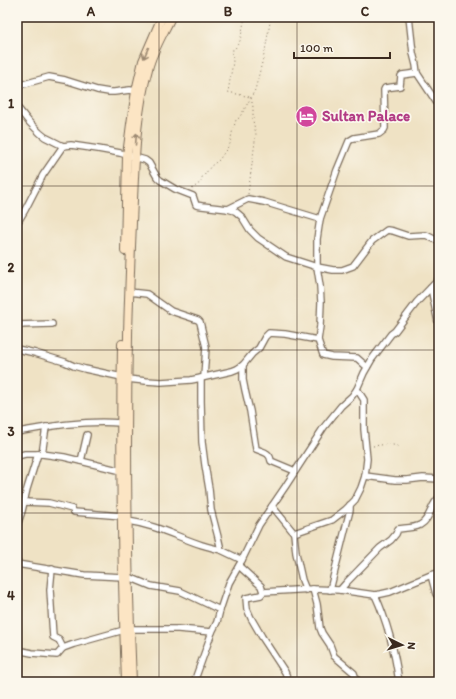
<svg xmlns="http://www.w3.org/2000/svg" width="456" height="699" viewBox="0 0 456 699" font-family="Itim,sans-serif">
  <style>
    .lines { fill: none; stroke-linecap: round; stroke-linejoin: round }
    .street-casing { stroke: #7a6a58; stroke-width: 8 }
    .secondary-casing { stroke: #7a6a58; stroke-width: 10 }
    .path { stroke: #7a6a58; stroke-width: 1; stroke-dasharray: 1 3; stroke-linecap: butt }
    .street { stroke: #fff; stroke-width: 5.5 }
    .secondary { stroke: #fce5c4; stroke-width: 8 }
    .oneway { stroke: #9c8871 }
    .grid { fill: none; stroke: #3b2a1e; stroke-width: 1; stroke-opacity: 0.55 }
    .labels { text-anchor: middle; stroke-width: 3.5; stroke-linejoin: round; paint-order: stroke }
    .hotel-label { font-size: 15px; font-weight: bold; fill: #b23c85; stroke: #fbf7ec; text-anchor: start }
    .neatline { fill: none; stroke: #3b2a1e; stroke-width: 1.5 }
    .grid-label { font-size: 13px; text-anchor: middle; font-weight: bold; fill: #3b2a1e }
  </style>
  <rect width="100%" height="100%" fill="#fbf7ec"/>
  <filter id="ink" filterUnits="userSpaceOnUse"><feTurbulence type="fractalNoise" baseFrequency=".025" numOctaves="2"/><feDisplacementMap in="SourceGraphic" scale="8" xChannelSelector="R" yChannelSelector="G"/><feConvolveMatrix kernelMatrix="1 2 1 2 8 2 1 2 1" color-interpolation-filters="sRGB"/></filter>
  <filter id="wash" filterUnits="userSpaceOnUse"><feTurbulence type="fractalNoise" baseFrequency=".012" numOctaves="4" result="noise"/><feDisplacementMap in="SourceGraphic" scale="16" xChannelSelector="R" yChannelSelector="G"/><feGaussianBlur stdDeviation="0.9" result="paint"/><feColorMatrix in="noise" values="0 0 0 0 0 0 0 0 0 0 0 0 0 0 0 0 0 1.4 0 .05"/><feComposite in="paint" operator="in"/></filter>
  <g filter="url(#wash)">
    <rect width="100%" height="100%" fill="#efe2c4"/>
  </g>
  <g filter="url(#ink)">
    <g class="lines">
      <defs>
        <g id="street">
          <path d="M409 17 413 53 416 65 417 73 439 106"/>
          <path d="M17 86 49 77 65 80 97 90 109 92H114L130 90 136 91"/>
          <path d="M17 107 29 122 40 133 45 137 63 146 71 145 98 149 120 153 145 160 149 163 157 177 160 180 175 189 193 196 196 205 202 206 228 209 235 211 242 217 250 230 258 238 286 257 317 267 333 270H342L353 266 372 241 387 230 393 231 408 236 426 235 434 239 439 240"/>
          <path d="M228 209 248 199 264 202 320 219"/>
          <path d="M17 221 19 220 25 210 43 175 63 146"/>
          <path d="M431 288 439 327"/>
          <path d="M129 292 147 294 171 311 198 320 200 322 206 347 204 377"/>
          <path d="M17 325 52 324"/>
          <path d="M17 349 35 353 65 362 74 366 85 369 122 377"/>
          <path d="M243 365V380L245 390 248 403 250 411 256 449C263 452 270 452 271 461L295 471"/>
          <path d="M367 367 357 358 332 357 323 355 318 340 320 326 321 302 320 286 317 267V239L320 219 337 170 349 141 354 138 379 134 384 130 385 128 384 90 385 88 400 86 401 76 402 75 417 73"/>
          <path d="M201 378V401L202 442 205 465 209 489 211 510 218 537 221 550 242 560"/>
          <path d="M127 379 146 381 161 382 191 380 201 378 232 371 237 369 243 365 252 354 259 348 265 337 269 333 285 334 318 340"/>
          <path d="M17 432C51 426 86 420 121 423"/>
          <path d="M42 454 64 457 122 471"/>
          <path d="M17 456 25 454H42L46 427"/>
          <path d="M81 461 87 435"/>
          <path d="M365 476 395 480H407L423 478 439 479"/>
          <path d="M24 502 49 503 72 509 74 512 122 516"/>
          <path d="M272 506 294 533 296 553 302 580 306 590"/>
          <path d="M128 521C156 525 177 537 202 545 208 547 214 548 221 550"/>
          <path d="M17 526 22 511 27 489 38 454"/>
          <path d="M294 533 332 520 345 510 355 500 361 488 365 476 367 459 364 429V400L357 389"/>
          <path d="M17 564 84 575 123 577"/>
          <path d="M239 566 261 586 263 592 313 589 340 590 375 595 381 594 390 592 431 575 439 573"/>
          <path d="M52 569 50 590 53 637 59 640 63 648"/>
          <path d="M431 575 436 594"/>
          <path d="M129 577 151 586 180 591 220 610"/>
          <path d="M313 589 317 604 320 628 322 633 330 645 334 656 354 673 357 682"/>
          <path d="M330 590 350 510V505"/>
          <path d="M340 590 347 582 380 548 391 540 396 534 398 529C404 528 415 528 420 525 431 519 430 505 439 498"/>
          <path d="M263 592 261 595 246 598 247 609 251 618 262 637 285 672 289 682"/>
          <path d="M375 595C387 621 395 653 399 682"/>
          <path d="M130 629H178L212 632"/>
          <path d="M17 650 32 653 57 655 63 648 74 644 124 630"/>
          <path d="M194 682 212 632 217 622 220 610 229 583 242 560 259 525 285 487 324 427 341 406 352 396 357 389 364 373 372 359 391 334 395 331 417 302 439 279"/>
        </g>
        <g id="secondary">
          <path d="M125 251 127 155 131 124 136 91 143 61 162 17"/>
          <path d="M122 344C120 457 122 570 126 682"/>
          <path d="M132 682C127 566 126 450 128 335 129 290 131 245 133 200 135 156 136 112 148 69 152 52 163 34 171 17"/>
        </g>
      </defs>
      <!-- street casing -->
      <use href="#street" class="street-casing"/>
      <!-- secondary casing -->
      <use href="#secondary" class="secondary-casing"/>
      <!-- path -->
      <g class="path">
        <path d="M245 17 240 41 234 50H232L233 62 228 92 250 97"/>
        <path d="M192 189 201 182 202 177H203L211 166 219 160 230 144 232 133 236 120 239 118 244 110 255 90 265 51 271 17"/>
        <path d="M248 194 256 134 253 121V107L251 98"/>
        <path d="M373 446 388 444 398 446"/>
      </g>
      <!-- street -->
      <use href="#street" class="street"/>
      <!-- secondary -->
      <use href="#secondary" class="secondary"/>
    </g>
    <!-- one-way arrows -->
    <defs><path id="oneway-shaft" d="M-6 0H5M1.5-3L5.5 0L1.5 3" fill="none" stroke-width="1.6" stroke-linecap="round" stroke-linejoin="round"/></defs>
    <g class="oneway">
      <use href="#oneway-shaft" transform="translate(146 53) rotate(114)"/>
      <use href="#oneway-shaft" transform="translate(136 139) rotate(-85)"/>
    </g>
  </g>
  <!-- grid -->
  <path class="grid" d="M159 17V682M297 17V682M17 186H439M17 350H439M17 513H439"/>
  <!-- icons -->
  <defs>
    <symbol id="hotel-disc" viewBox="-11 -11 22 22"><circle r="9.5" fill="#d1479c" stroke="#fbf7ec"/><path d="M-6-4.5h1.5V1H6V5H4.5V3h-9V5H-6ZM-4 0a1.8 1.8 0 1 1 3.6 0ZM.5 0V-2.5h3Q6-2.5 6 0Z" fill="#fff"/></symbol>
  </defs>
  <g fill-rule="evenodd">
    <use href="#hotel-disc" x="294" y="104" width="25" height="25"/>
  </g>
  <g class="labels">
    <!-- hotel labels -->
    <g class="hotel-label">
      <text x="322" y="121">Sultan Palace</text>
    </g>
  </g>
  <!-- margin -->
  <rect width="456" height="699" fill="none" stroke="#fbf7ec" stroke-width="44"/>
  <!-- north arrow -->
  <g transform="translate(402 645) rotate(95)" stroke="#fbf7ec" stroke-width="3" paint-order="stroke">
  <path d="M0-3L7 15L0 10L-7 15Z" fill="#3b2a1e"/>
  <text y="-6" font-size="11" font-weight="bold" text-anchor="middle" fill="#3b2a1e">N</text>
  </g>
  <!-- scale -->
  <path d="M294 52v6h96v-6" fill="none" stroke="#3b2a1e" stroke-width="2"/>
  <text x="300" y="52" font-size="12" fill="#3b2a1e" stroke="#fbf7ec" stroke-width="3" paint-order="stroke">100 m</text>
  <rect x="22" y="22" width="412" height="655" class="neatline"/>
  <g class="grid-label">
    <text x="91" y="16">A</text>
    <text x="228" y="16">B</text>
    <text x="365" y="16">C</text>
    <text x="11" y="108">1</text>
    <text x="11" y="272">2</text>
    <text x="11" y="436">3</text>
    <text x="11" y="600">4</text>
  </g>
</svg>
